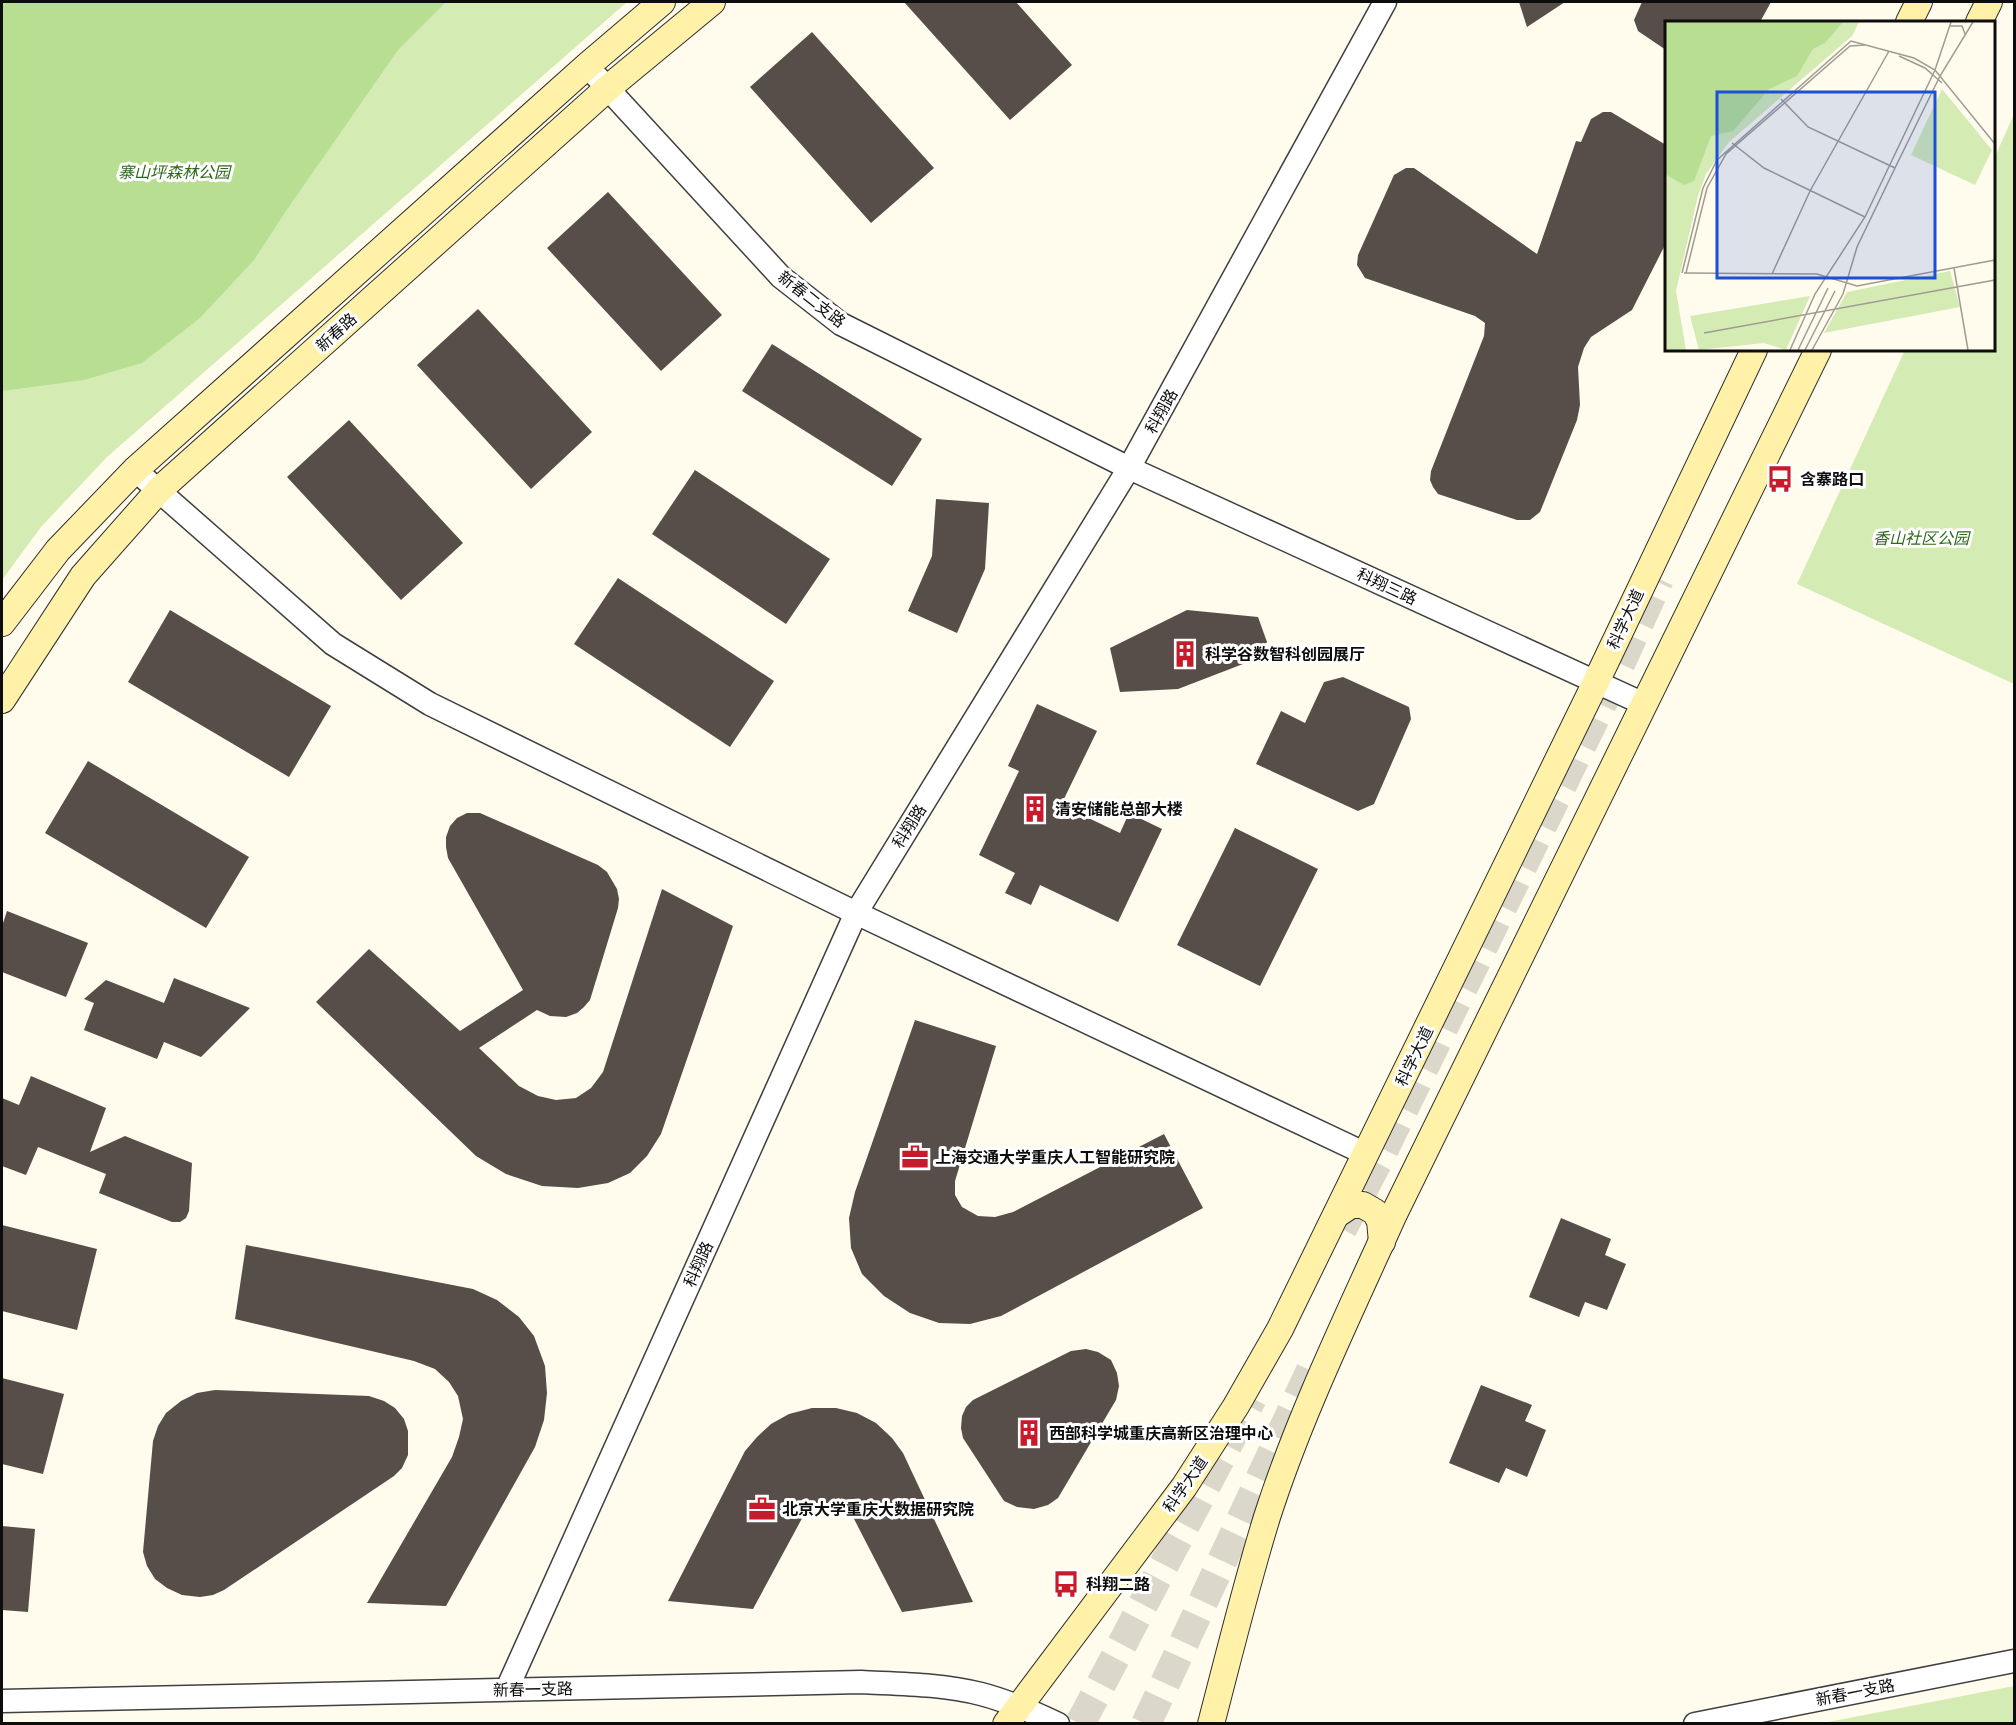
<svg xmlns="http://www.w3.org/2000/svg" width="2016" height="1725" viewBox="0 0 2016 1725" font-family="'Roboto Serif','Noto Sans SC',serif">
  <style>
    .green { fill: #d4ecb4 }
    .forest { fill: #b8de92 }
    .building { fill: #574d49 }
    .lines { fill: none; stroke-linecap: round; stroke-linejoin: round }
    .trunk-tunnel { stroke: #dbd7cb; stroke-width: 30; stroke-dasharray: 30 15; stroke-linecap: butt }
    .tertiary-casing { stroke: #404040; stroke-width: 25 }
    .secondary-casing { stroke: #2f2f2f; stroke-width: 28 }
    .tertiary { stroke: #fff; stroke-width: 22 }
    .secondary { stroke: #fff1a8; stroke-width: 26 }
    .labels { text-anchor: middle; stroke-width: 6; stroke-linejoin: round; paint-order: stroke }
    .park-label { font-size: 16px; font-style: italic; fill: #2e6919; stroke: #fff }
    .street-label { font-size: 16px; fill: #0d0d0d; stroke: #fff }
    .poi-label { font-size: 16px; font-weight: bold; fill: #0d0d0d; stroke: #fff; text-anchor: start }
    .inset-road { fill: none; stroke: #9e9c93; stroke-width: 1.5 }
    .view { fill: #1d4ed8; fill-opacity: 0.15; stroke: #1d4ed8; stroke-width: 3 }
    .inset-edge { fill: none; stroke: #0d0d0d; stroke-width: 3 }
  </style>
  <rect width="100%" height="100%" fill="#fffbed"/>
  <!-- green -->
  <g class="green">
    <path d="M2 2H627L107 457 41 527 2 580Z"/>
    <path d="M2014 114V684L1797 584 1905 350H1994V159Z"/>
    <path d="M2014 1686V1723H1823Z"/>
  </g>
  <!-- forest -->
  <path class="forest" d="M2 2H446L398 50 286 211 254 260 200 318 142 363 84 380 2 391Z"/>
  <!-- building -->
  <g class="building">
    <path d="M904 2H1016L1072 65 1010 120Z"/>
    <path d="M1519 2H1565L1527 27Z"/>
    <path d="M1642 2H1771L1760 22H1666V50L1638 31 1634 20Z"/>
    <path d="M812 32 934 168 871 223 750 87Z"/>
    <path d="M1603 112H1611L1666 145V243L1632 310 1591 337 1584 348 1578 367 1580 405 1577 420 1540 512 1530 520H1517L1438 494 1433 487 1430 480 1431 471 1484 336 1485 323 1475 316 1365 278 1357 265 1358 255 1394 175 1406 168H1414L1537 254 1576 141 1581 142 1591 119Z"/>
    <path d="M608 192 722 315 661 371 547 248Z"/>
    <path d="M478 309 592 432 531 489 417 365Z"/>
    <path d="M772 344 922 439 892 486 742 391Z"/>
    <path d="M349 420 463 543 401 600 287 477Z"/>
    <path d="M695 470 830 559 786 624 652 534Z"/>
    <path d="M936 499 989 503 985 569 957 633 908 611 932 556Z"/>
    <path d="M618 578 774 681 730 747 574 644Z"/>
    <path d="M170 610 331 706 289 777 128 682Z"/>
    <path d="M1187 610 1258 617 1267 642 1256 659 1178 689 1120 692 1110 648Z"/>
    <path d="M1343 677 1409 707 1411 719 1374 804 1358 811 1256 764 1281 711 1305 723 1324 682Z"/>
    <path d="M1037 704 1097 731 1061 805 1120 833 1129 813 1162 829 1118 922 1040 885 1031 905 1005 893 1015 873 979 855 1019 771 1008 766Z"/>
    <path d="M88 761 249 857 206 928 45 833Z"/>
    <path d="M467 813H480L598 865 607 872 617 889 619 899 618 908 590 1000 584 1007 577 1013 566 1017 550 1016 537 1010 479 1048 519 1086 538 1096 556 1100 576 1098 591 1088 603 1072 662 889 733 926 661 1134 647 1156 630 1173 608 1183 578 1188 542 1186 506 1174 476 1156 316 1002 369 949 460 1031 523 990 448 858 446 847V837L450 826 457 818Z"/>
    <path d="M1235 828 1318 869 1260 986 1177 945Z"/>
    <path d="M7 911 88 943 66 997 2 972V926Z"/>
    <path d="M174 978 250 1008 201 1057 164 1042 157 1059 84 1030 94 1003 84 999 106 980 164 1003Z"/>
    <path d="M915 1020 996 1046 955 1181V1195L962 1207 978 1216 995 1217 1013 1212 1164 1134 1203 1208 1001 1316 970 1324 939 1323 910 1313 884 1296 862 1274 851 1248 849 1218 855 1192Z"/>
    <path d="M31 1076 106 1108 90 1152 125 1136 192 1163 189 1211 186 1218 180 1222H172L99 1193 106 1174 38 1147 26 1175 2 1166V1098L19 1105Z"/>
    <path d="M1561 1218 1611 1239 1605 1255 1626 1264 1607 1310 1585 1302 1579 1317 1529 1297Z"/>
    <path d="M2 1225 97 1249 77 1330 2 1311Z"/>
    <path d="M246 1245 473 1289 497 1300 519 1317 534 1336 545 1366 547 1393 544 1420 535 1447 446 1606 367 1603 452 1457 459 1437 463 1419 458 1396 449 1382 435 1369 414 1361 235 1319Z"/>
    <path d="M1086 1349 1098 1352 1111 1360 1117 1373 1119 1386 1116 1400 1058 1498 1048 1505 1034 1509 1017 1507 1004 1501 963 1438 961 1428 962 1416 966 1407 973 1400 1071 1351Z"/>
    <path d="M2 1378 64 1394 43 1474 2 1464Z"/>
    <path d="M1481 1385 1532 1405 1525 1421 1546 1430 1527 1477 1506 1468 1499 1483 1449 1463Z"/>
    <path d="M215 1390 369 1396 384 1401 395 1408 404 1419 408 1431V1455L402 1468 394 1476 224 1590 213 1595 200 1597 182 1595 167 1588 155 1579 147 1566 143 1552 153 1441 158 1426 166 1413 181 1401 197 1393Z"/>
    <path d="M812 1408H836L857 1413 876 1423 892 1438 903 1453 973 1602 902 1612 852 1515 844 1507 834 1502 814 1505 806 1511 753 1609 668 1601 745 1451 757 1437 771 1424 789 1414Z"/>
    <path d="M2 1526 35 1529 28 1612 2 1610Z"/>
  </g>
  <g class="lines">
    <!-- trunk-tunnel -->
    <g class="trunk-tunnel">
      <path d="M1342 1229 1380 1157 1605 697 1659 579"/>
      <path d="M1080 1724 1252 1398"/>
      <path d="M1146 1724 1312 1368"/>
    </g>
    <defs>
      <g id="tertiary">
        <path d="M587 66 781 277 841 324 1129 468 1644 704"/>
        <path d="M135 470 333 644 430 704 856 913 1366 1154"/>
        <path d="M507 1689 856 913 1129 468 1385 2"/>
        <path d="M2 1701 861 1682C901 1684 942 1684 981 1694 1008 1701 1033 1712 1058 1724"/>
        <path d="M1695 1724 2014 1661"/>
      </g>
      <g id="secondary">
        <path d="M1909 22 1919 2"/>
        <path d="M1979 22 1989 2"/>
        <path d="M2 623 58 550 135 470 587 66 662 2"/>
        <path d="M2 700 83 576 159 490 608 88 712 2"/>
        <path d="M1336 1215 1351 1205H1363L1375 1212 1380 1221 1382 1242"/>
        <path d="M1006 1724 1184 1487 1236 1406 1280 1329 1596 682 1754 350"/>
        <path d="M1211 1724C1229 1655 1246 1585 1267 1517 1300 1414 1350 1312 1394 1214L1818 350"/>
      </g>
    </defs>
    <!-- tertiary casing -->
    <use href="#tertiary" class="tertiary-casing"/>
    <!-- secondary casing -->
    <use href="#secondary" class="secondary-casing"/>
    <!-- tertiary -->
    <use href="#tertiary" class="tertiary"/>
    <!-- secondary -->
    <use href="#secondary" class="secondary"/>
  </g>
  <!-- icons -->
  <defs>
    <symbol id="bus-bare" viewBox="-9 -9 18 18"><path d="M-5-6H5V4H4V6H2V4H-2V6H-4V4H-5ZM-3.5-4V0h7V-4ZM-3.5 1.2v1.5H-2V1.2ZM2 1.2v1.5H3.5V1.2Z" fill="#c71b2c" stroke="#fff" stroke-width="2.5" paint-order="stroke"/></symbol>
    <symbol id="building-bare" viewBox="-9 -9 18 18"><path d="M-4-6H4V6H1V3H-1V6H-4ZM-2.5-4.3h1.7v1.8h-1.7ZM.8-4.3h1.7v1.8H.8ZM-2.5-1h1.7V.8h-1.7ZM.8-1h1.7V.8H.8Z" fill="#c71b2c" stroke="#fff" stroke-width="2.5" paint-order="stroke"/></symbol>
    <symbol id="office-bare" viewBox="-9 -9 18 18"><path d="M-6-3h4V-5.5h4V-3h4V5H-6ZM-1-4.5V-3h2v-1.5ZM-6 0V1H6V0Z" fill="#c71b2c" stroke="#fff" stroke-width="2.5" paint-order="stroke"/></symbol>
  </defs>
  <g fill-rule="evenodd">
    <use href="#bus-bare" x="1761" y="460" width="38" height="38"/>
    <use href="#building-bare" x="1166" y="635" width="38" height="38"/>
    <use href="#building-bare" x="1016" y="790" width="38" height="38"/>
    <use href="#office-bare" x="896" y="1138" width="38" height="38"/>
    <use href="#building-bare" x="1010" y="1414" width="38" height="38"/>
    <use href="#office-bare" x="743" y="1490" width="38" height="38"/>
    <use href="#bus-bare" x="1047" y="1565" width="38" height="38"/>
  </g>
  <g class="labels">
    <!-- park labels -->
    <g class="park-label">
      <text x="174" y="178">寨山坪森林公园</text>
      <text x="1921" y="544">香山社区公园</text>
    </g>
    <!-- street labels -->
    <g class="street-label">
      <text transform="translate(812 299) rotate(38)" y="6">新春二支路</text>
      <text transform="translate(336 332) rotate(-42)" y="6">新春路</text>
      <text transform="translate(1161 411) rotate(-61)" y="6">科翔路</text>
      <text transform="translate(1387 586) rotate(25)" y="6">科翔三路</text>
      <text transform="translate(1625 619) rotate(-65)" y="6">科学大道</text>
      <text transform="translate(909 826) rotate(-58)" y="6">科翔路</text>
      <text transform="translate(1414 1056) rotate(-64)" y="6">科学大道</text>
      <text transform="translate(698 1264) rotate(-66)" y="6">科翔路</text>
      <text transform="translate(1185 1484) rotate(-55)" y="6">科学大道</text>
      <text transform="translate(533 1689) rotate(-1)" y="6">新春一支路</text>
      <text transform="translate(1855 1692) rotate(-11)" y="6">新春一支路</text>
    </g>
    <!-- poi labels -->
    <g class="poi-label">
      <text x="1800" y="485">含寨路口</text>
      <text x="1205" y="660">科学谷数智科创园展厅</text>
      <text x="1055" y="815">清安储能总部大楼</text>
      <text x="935" y="1163">上海交通大学重庆人工智能研究院</text>
      <text x="1049" y="1439">西部科学城重庆高新区治理中心</text>
      <text x="782" y="1515">北京大学重庆大数据研究院</text>
      <text x="1086" y="1590">科翔二路</text>
    </g>
  </g>
  <!-- overview -->
  <g transform="translate(1665 21)">
    <rect width="330" height="330" fill="#fffbed"/>
    <path d="M0 1H194L187 15 64 121 41 153 33 175 11 270 21 329H0ZM277 68 327 129 310 164 246 134ZM285 250 295 286 159 312 182 271ZM145 275 121 329 99 322 34 329 25 295Z" fill="#d4ecb4"/>
    <path d="M0 1H178L160 22 148 28 132 55 104 68 68 110 46 115 29 160 19 164 0 153Z" fill="#b8de92"/>
    <path class="inset-road" d="M284 5H297L300 13M234 35 260 47 277 62M116 78 143 106 230 147M67 122 99 147 200 196M289 247 303 329M17 252 38 167 52 139 186 20 249 37 270 49 330 123M19 252 152 253 192 265 330 239M21 252 42 167 61 133 185 25 200 24M107 253 145 170 224 30M39 312 330 259M125 329 150 273 200 196 270 49 286 1M133 329 163 267M140 329 170 270M147 329 178 273 192 226 230 147 275 55 308 1"/>
    <path class="view" d="M52 71H270V257H52Z"/>
    <rect width="330" height="330" class="inset-edge"/>
  </g>
  <!-- border -->
  <rect width="2016" height="1725" fill="none" stroke="#0d0d0d" stroke-width="6"/>
</svg>
